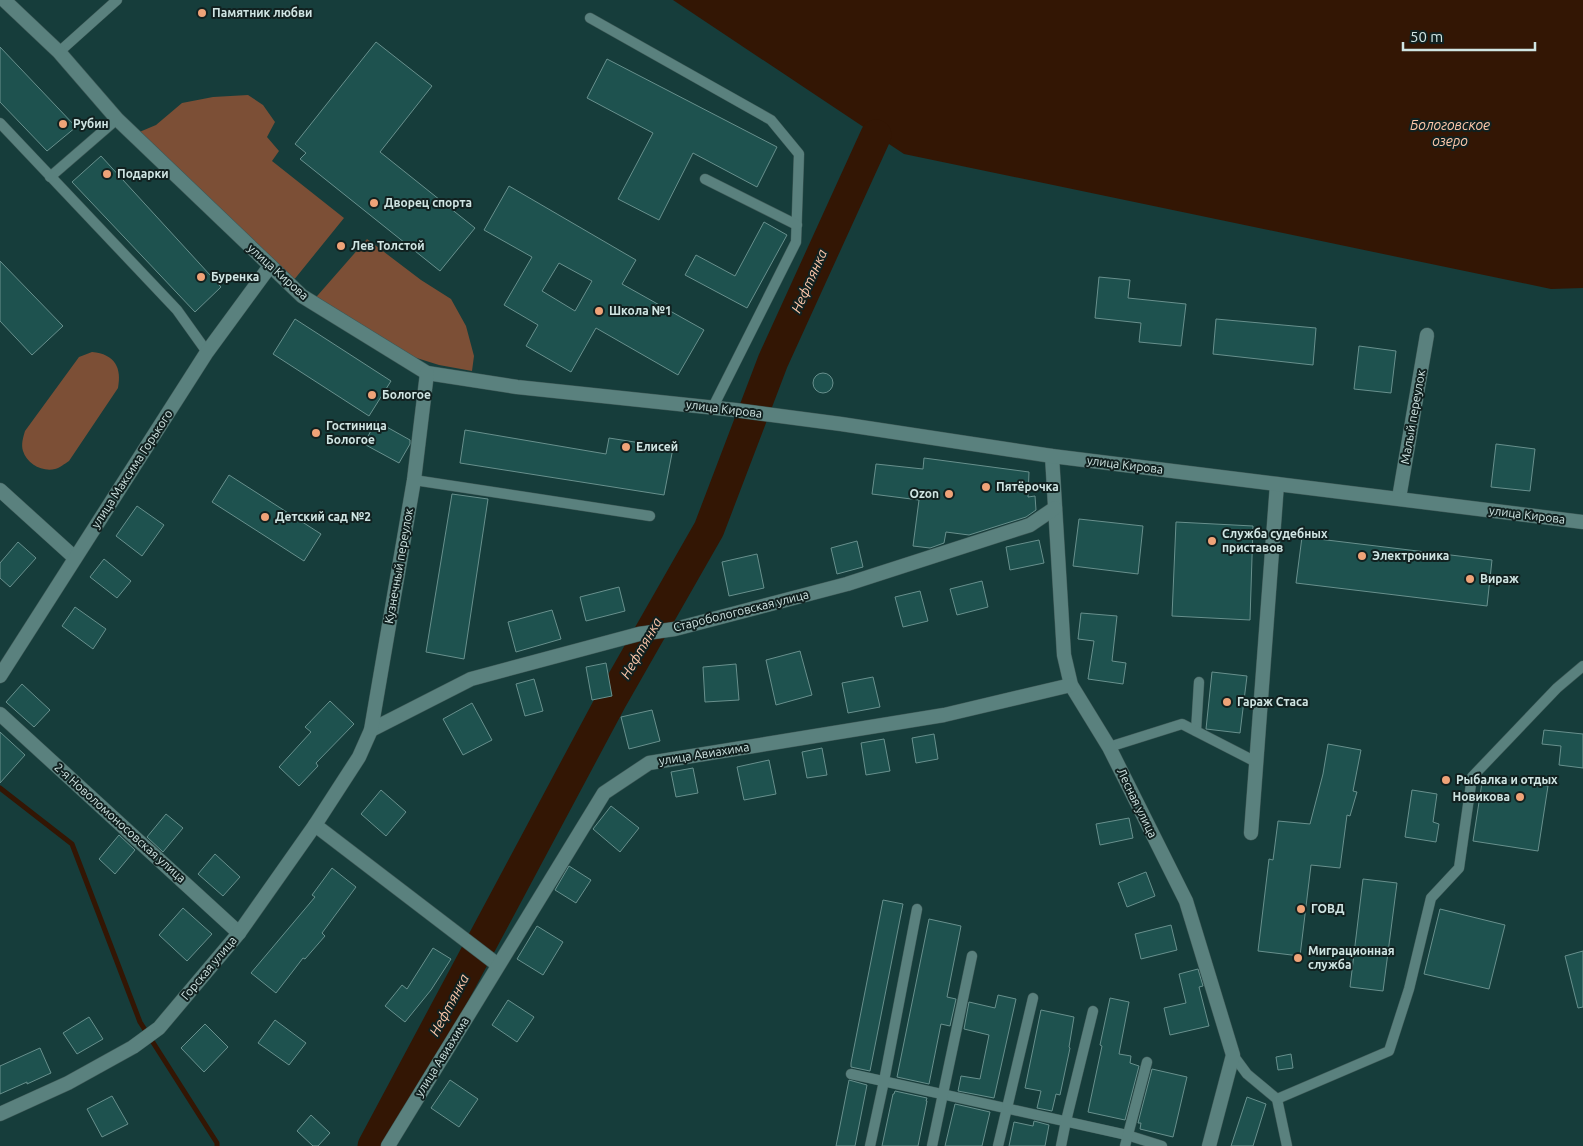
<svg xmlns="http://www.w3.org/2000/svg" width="1583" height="1146" viewBox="0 0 1583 1146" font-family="Ubuntu,sans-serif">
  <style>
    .green { fill: #7c4f36 }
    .water { fill: #331604 }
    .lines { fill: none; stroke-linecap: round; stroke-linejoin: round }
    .stream { stroke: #331604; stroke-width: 5 }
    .river { stroke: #331604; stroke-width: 31 }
    .building { fill: #1e524f; stroke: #68908d; fill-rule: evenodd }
    .service-casing { stroke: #3e5957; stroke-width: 11 }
    .minor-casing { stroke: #3e5957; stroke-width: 15 }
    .secondary-casing { stroke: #3e5957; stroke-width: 15 }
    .service { stroke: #5a817e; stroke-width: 10 }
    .minor { stroke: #5a817e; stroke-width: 14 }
    .secondary { stroke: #5a817e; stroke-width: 14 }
    .poi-dot { fill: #efa378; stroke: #112120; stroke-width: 2 }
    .labels { text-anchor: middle; stroke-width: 4; stroke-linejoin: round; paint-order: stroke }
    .poi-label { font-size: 12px; font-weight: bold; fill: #d0e5e3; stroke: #112120; text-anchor: start }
    .street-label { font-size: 12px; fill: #d0e5e3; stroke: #112120 }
    .water-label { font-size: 14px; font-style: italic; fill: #fec8ab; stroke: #112120 }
  </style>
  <rect width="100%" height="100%" fill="#163d3b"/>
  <!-- green -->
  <g class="green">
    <path d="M248 95 263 105 275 122 267 137 279 151 272 161 344 218 289 286 137 133 156 125 182 103 213 97Z"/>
    <path d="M367 239 421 280 451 299 466 326 474 356 472 371 439 365 404 354 311 303Z"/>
    <path d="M92 352C115 354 122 368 118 388L69 461C64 464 60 468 55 469 42 472 27 464 23 451 21 444 23 438 25 431L79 357Z"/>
  </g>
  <!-- water -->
  <path class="water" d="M673 0H1583V288L1551 289 904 154Z"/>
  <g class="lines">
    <!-- stream -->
    <path class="stream" d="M0 788 72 844 140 1022 217 1143V1146"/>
    <!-- river -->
    <path class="river" d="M373 1146 612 699 709 529 773 361 876 135"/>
  </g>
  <!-- building -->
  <g class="building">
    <path d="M376 42 432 86 380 152 475 228 440 271 300 159 306 153 295 144Z"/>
    <path d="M0 47 76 127 47 151 0 102Z"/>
    <path d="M607 59 777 147 757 187 693 153 659 220 618 199 653 133 587 98Z"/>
    <path d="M101 156 221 287 195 312 72 182Z"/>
    <path d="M509 186 636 260 622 284 704 330 678 375 596 328 571 372 526 346 538 325 504 305 532 257 484 230ZM559 263 592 281 575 311 542 291Z"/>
    <path d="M764 222 787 235 747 308 685 275 696 255 735 276Z"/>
    <path d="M0 261 63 326 32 355 0 321Z"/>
    <path d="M1099 277 1130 280 1128 298 1186 304 1181 346 1139 342 1141 323 1095 318Z"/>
    <path d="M295 319 391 381 369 416 273 354Z"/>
    <path d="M1216 319 1316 328 1313 365 1213 354Z"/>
    <path d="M1359 346 1396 351 1391 393 1354 389Z"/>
    <circle cx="823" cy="383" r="10"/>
    <path d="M376 421 410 440V444L399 463 364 444Z"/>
    <path d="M465 430 606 454 609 438 673 448 664 495 460 463Z"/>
    <path d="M1496 444 1535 449 1530 491 1491 487Z"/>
    <path d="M924 458 1029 472 1028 497 1035 496 1036 510 1026 517 969 535 946 532 944 543 930 548 913 546 919 500 872 494 876 464 923 469Z"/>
    <path d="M229 475 321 534 304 561 212 502Z"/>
    <path d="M452 494 488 499 464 659 426 652Z"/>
    <path d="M137 506 164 525 142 556 116 536Z"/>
    <path d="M1079 519 1143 526 1138 574 1073 566Z"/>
    <path d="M1176 522 1253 526 1250 620 1172 616Z"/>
    <path d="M1302 537 1492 560 1487 606 1296 583Z"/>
    <path d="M1039 540 1044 563 1010 570 1006 547Z"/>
    <path d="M857 541 863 567 837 574 831 548Z"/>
    <path d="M18 542 36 558 10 587 0 578V563Z"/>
    <path d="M757 554 764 588 729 596 722 562Z"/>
    <path d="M104 559 131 581 117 598 90 577Z"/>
    <path d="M982 581 988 607 957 615 950 589Z"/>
    <path d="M619 587 625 611 586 621 580 597Z"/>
    <path d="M920 591 928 621 903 627 895 597Z"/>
    <path d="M75 607 106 629 93 649 62 626Z"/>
    <path d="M552 610 561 639 516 652 508 622Z"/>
    <path d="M1081 613 1117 616 1112 661 1126 663 1123 684 1088 679 1094 641 1078 639Z"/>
    <path d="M800 651 812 695 776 705 766 660Z"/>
    <path d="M606 663 612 696 592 700 586 667Z"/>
    <path d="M736 664 739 700 705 702 703 667Z"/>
    <path d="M1212 672 1247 676 1240 733 1206 729Z"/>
    <path d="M873 677 880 707 848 713 842 683Z"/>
    <path d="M534 679 543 711 525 716 516 684Z"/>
    <path d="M22 684 50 710 34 727 6 702Z"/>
    <path d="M330 701 354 724 316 763 318 766 299 786 279 767 311 732 305 727Z"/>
    <path d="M472 703 492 740 463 755 443 719Z"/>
    <path d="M652 710 660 741 629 749 621 717Z"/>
    <path d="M1544 730 1583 734V768L1559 765 1561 746 1542 744Z"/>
    <path d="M0 732 25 755 0 783Z"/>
    <path d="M934 734 938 759 916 763 912 738Z"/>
    <path d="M884 739 890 771 866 775 861 743Z"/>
    <path d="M1328 744 1361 750 1353 791 1357 792 1350 816 1347 815 1340 868 1311 865 1300 956 1258 951 1269 859 1273 860 1278 821 1310 824 1323 774Z"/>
    <path d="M822 748 827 775 807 778 802 752Z"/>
    <path d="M769 760 776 794 744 800 737 767Z"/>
    <path d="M693 768 698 793 676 797 671 772Z"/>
    <path d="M1483 776 1548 786 1538 851 1473 841Z"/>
    <path d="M381 790 406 812 386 836 361 814Z"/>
    <path d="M1412 790 1437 794 1433 822 1439 824 1436 842 1405 837Z"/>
    <path d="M611 806 639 828 620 852 593 829Z"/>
    <path d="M166 814 183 828 163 852 147 837Z"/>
    <path d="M1129 818 1133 838 1100 845 1096 824Z"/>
    <path d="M119 835 135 850 115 874 99 859Z"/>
    <path d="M215 854 240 877 223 896 198 874Z"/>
    <path d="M569 866 591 880 576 903 555 890Z"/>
    <path d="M332 868 356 887 322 933 325 936 305 959 303 958 276 993 251 973 315 897 312 895Z"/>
    <path d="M1146 872 1155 896 1127 907 1118 883Z"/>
    <path d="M1363 879 1397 883 1383 991 1350 987Z"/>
    <path d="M883 900 903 904 870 1071 851 1067V1063Z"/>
    <path d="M183 908 212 934 187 961 159 935Z"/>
    <path d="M1440 909 1505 925 1489 989 1424 974Z"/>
    <path d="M929 919 961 926 947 997 956 999 950 1026 941 1024 929 1084 897 1077Z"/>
    <path d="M1171 925 1177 950 1141 959 1135 934Z"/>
    <path d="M537 926 563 942 543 975 517 959Z"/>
    <path d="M433 948 451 959 431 990 405 1022 385 1006 402 985 407 989Z"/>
    <path d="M1583 951V1007L1578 1008 1565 956Z"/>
    <path d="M1198 969 1203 986 1199 987 1209 1026 1170 1035 1164 1008 1186 1003 1179 974Z"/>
    <path d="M998 995 1016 999 994 1098 958 1091 961 1076 980 1079 989 1035 964 1029 969 1002 995 1008Z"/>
    <path d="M1110 998 1129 1002 1119 1054 1131 1056 1130 1063 1139 1066 1125 1120 1088 1112 1102 1046 1100 1045Z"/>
    <path d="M508 1000 534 1017 517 1042 492 1025Z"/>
    <path d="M1041 1010 1074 1017 1069 1047 1070 1048 1060 1095 1056 1094 1052 1111 1037 1108 1041 1091 1025 1088Z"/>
    <path d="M89 1017 103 1039 77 1054 63 1033Z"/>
    <path d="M275 1020 306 1043 289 1065 258 1043Z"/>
    <path d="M205 1024 228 1047 204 1072 181 1048Z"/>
    <path d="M40 1048 51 1073 27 1084V1082L0 1094V1066Z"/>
    <path d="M1291 1054 1293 1068 1278 1070 1276 1057Z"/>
    <path d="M1152 1069 1187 1077 1173 1137 1140 1129 1141 1123H1138Z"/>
    <path d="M450 1080 478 1099 459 1127 431 1108Z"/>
    <path d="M849 1080 867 1085 855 1146H836Z"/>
    <path d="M895 1091 927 1098 926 1101H927L918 1146H882L893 1094H894Z"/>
    <path d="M112 1096 128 1124 102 1137 87 1109Z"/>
    <path d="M1247 1097 1266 1104 1253 1146H1231Z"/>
    <path d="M955 1104 990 1112 982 1146H945Z"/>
    <path d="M311 1115 330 1133 318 1146H313L297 1131Z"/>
    <path d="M1034 1121 1049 1125 1045 1146H1009L1014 1122 1033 1126Z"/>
  </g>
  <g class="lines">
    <defs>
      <g id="service">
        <path d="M590 18 771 120 799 154 796 242 713 407"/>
        <path d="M59 52 117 0"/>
        <path d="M0 123 177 310 207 352"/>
        <path d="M50 177 117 119"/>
        <path d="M705 179 797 225"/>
        <path d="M414 480 650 516"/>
        <path d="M1196 731 1199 682"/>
        <path d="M1109 747 1182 724 1256 762"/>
        <path d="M1233 1055 1247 1074 1277 1099 1287 1146"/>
        <path d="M851 1074 1127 1135 1162 1146"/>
        <path d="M1277 1099 1389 1051 1409 989 1431 898 1459 868 1472 777 1557 688 1583 666"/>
        <path d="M870 1146 884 1081 917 909"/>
        <path d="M932 1146 972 956"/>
        <path d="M998 1146 1033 998"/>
        <path d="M1061 1146 1066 1121 1093 1011"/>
        <path d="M1125 1146 1147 1062"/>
      </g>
      <g id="minor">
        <path d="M1052 456 1064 655 1071 685 1109 747 1186 901 1233 1055 1209 1146"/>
        <path d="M0 490 75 558"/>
        <path d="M1399 498 1427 335"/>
        <path d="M0 676 207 352 270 266"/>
        <path d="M0 714 239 933"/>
        <path d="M371 730 471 679 639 634 675 629 847 584 1030 525 1055 508"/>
        <path d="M315 825 498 965"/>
        <path d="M1251 833 1277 484"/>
        <path d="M388 1146 604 793 649 763 944 715 1071 685"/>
      </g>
      <g id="secondary">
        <path d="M4 0 59 52 117 119 302 296 427 373 517 387 735 410 841 424 1052 456 1583 522"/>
        <path d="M0 1114 68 1083 133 1047 159 1028 239 933 315 825 359 757 371 730 414 480 427 373"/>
      </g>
    </defs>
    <!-- service casing -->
    <use href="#service" class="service-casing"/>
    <!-- minor casing -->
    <use href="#minor" class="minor-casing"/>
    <!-- secondary casing -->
    <use href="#secondary" class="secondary-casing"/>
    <!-- service -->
    <use href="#service" class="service"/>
    <!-- minor -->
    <use href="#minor" class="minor"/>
    <!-- secondary -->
    <use href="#secondary" class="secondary"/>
  </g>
  <!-- markers -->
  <g class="poi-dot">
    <circle cx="202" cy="13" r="5"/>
    <circle cx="63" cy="124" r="5"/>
    <circle cx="107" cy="174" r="5"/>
    <circle cx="374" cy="203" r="5"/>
    <circle cx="341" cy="246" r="5"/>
    <circle cx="201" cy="277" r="5"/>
    <circle cx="599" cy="311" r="5"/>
    <circle cx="372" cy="395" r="5"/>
    <circle cx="316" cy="433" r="5"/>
    <circle cx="626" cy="447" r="5"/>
    <circle cx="986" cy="487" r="5"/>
    <circle cx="949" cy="494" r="5"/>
    <circle cx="265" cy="517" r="5"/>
    <circle cx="1212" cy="541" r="5"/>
    <circle cx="1362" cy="556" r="5"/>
    <circle cx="1470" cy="579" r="5"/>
    <circle cx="1227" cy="702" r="5"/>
    <circle cx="1446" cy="780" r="5"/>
    <circle cx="1520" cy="797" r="5"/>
    <circle cx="1301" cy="909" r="5"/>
    <circle cx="1298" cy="958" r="5"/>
  </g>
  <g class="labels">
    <!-- poi labels -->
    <g class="poi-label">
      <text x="212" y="17">Памятник любви</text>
      <text x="73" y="128">Рубин</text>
      <text x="117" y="178">Подарки</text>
      <text x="384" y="207">Дворец спорта</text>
      <text x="351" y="250">Лев Толстой</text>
      <text x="211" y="281">Буренка</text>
      <text x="609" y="315">Школа №1</text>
      <text x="382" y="399">Бологое</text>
      <text x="326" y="430">Гостиница<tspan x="326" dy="14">Бологое</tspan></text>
      <text x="636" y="451">Елисей</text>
      <text x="996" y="491">Пятёрочка</text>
      <text x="939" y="498" text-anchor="end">Ozon</text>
      <text x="275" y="521">Детский сад №2</text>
      <text x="1222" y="538">Служба судебных<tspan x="1222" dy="14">приставов</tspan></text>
      <text x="1372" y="560">Электроника</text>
      <text x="1480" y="583">Вираж</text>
      <text x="1237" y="706">Гараж Стаса</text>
      <text x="1456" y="784">Рыбалка и отдых</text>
      <text x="1510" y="801" text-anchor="end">Новикова</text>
      <text x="1311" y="913">ГОВД</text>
      <text x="1308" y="955">Миграционная<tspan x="1308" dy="14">служба</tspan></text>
    </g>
    <!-- street labels -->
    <g class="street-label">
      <text transform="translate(278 272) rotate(42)" y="4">улица Кирова</text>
      <text transform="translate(724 409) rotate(7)" y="4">улица Кирова</text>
      <text transform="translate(1413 417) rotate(-80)" y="4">Малый переулок</text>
      <text transform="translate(1125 465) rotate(7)" y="4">улица Кирова</text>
      <text transform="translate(132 469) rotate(-57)" y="4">улица Максима Горького</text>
      <text transform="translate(1527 515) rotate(7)" y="4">улица Кирова</text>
      <text transform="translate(399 566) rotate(-80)" y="4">Кузнечный переулок</text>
      <text transform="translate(741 611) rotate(-14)" y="4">Старобологовская улица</text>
      <text transform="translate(704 754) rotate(-9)" y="4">улица Авиахима</text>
      <text transform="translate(1137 803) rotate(64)" y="4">Лесная улица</text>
      <text transform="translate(120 823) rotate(42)" y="4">2-я Новоломоносовская улица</text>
      <text transform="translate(209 968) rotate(-50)" y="4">Горская улица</text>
      <text transform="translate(442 1057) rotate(-58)" y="4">улица Авиахима</text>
    </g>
    <!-- water labels -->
    <g class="water-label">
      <text x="1450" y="130">Бологовское<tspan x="1450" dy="16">озеро</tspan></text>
      <text transform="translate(809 281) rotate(-66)" y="5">Нефтянка</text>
      <text transform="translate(641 648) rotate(-60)" y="5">Нефтянка</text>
      <text transform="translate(449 1005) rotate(-62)" y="5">Нефтянка</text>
    </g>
  </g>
  <!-- scale -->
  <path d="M1403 42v8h132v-8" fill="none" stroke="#d0e5e3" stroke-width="2.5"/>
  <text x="1410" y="42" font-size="15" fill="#d0e5e3" stroke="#112120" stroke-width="4" paint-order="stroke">50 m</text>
</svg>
